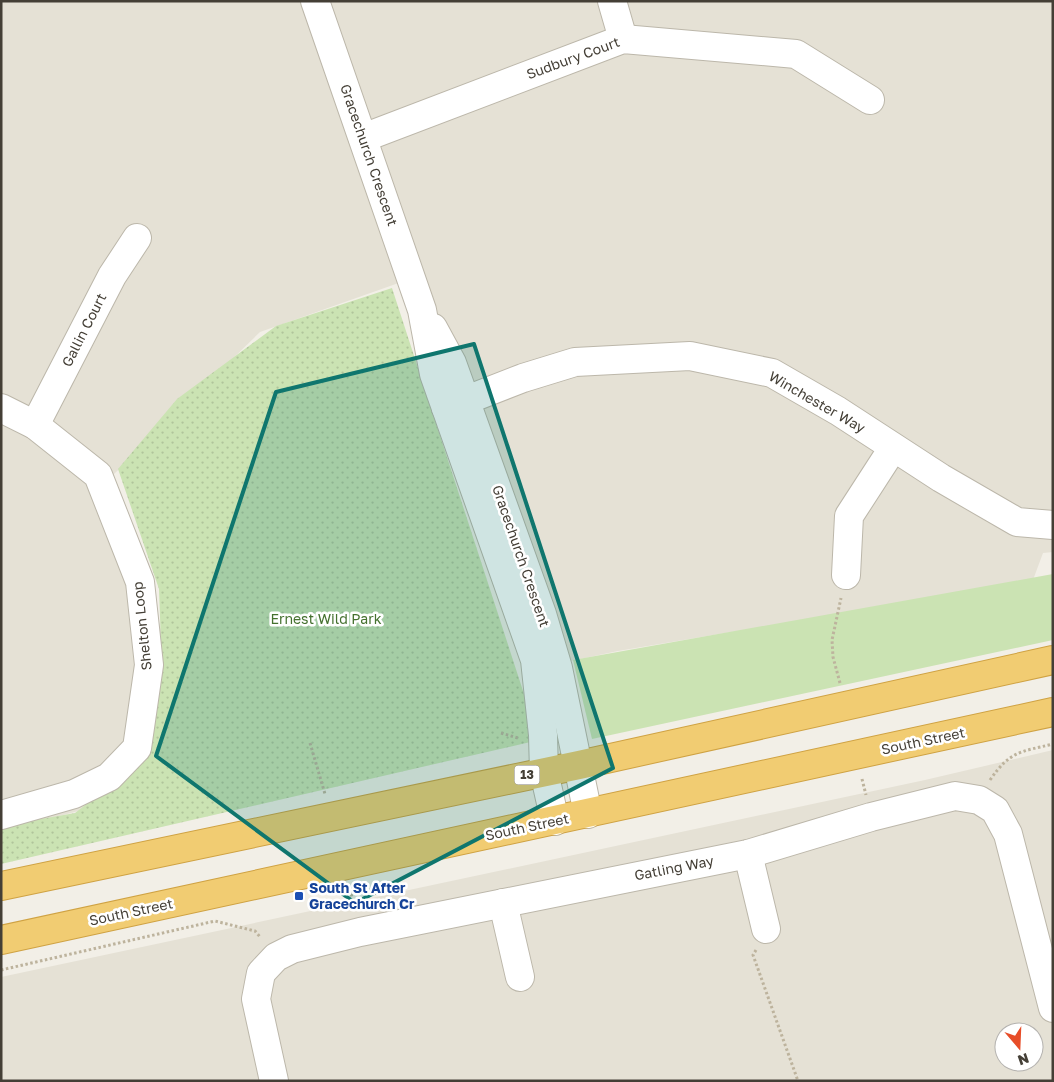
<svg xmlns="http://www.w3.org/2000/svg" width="1054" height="1082" viewBox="0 0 1054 1082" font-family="'Golos Text',sans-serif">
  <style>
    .residential { fill: #e5e1d5; fill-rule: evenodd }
    .grass { fill: #cbe3b3 }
    .park { fill: url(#park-dots) }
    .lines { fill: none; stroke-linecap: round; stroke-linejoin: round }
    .minor-casing { stroke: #bcb7aa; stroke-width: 30 }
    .highway-casing { stroke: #cfa243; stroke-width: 30 }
    .path { stroke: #bdb39d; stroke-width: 3; stroke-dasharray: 2.5 2.5; stroke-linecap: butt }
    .minor { stroke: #fff; stroke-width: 28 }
    .highway { stroke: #f1cc72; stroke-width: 28 }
    .marked { fill: #0f766e; fill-opacity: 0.2; stroke: #0f766e; stroke-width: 4; stroke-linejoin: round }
    .transit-dot { fill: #1a4fb4; stroke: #fff; stroke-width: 2 }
    .labels { text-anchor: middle; stroke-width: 5; stroke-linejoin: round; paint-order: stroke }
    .shield { fill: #fff; stroke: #7c7972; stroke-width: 1 }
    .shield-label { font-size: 12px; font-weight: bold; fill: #443f36 }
    .street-label { font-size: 14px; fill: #443f36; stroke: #fff }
    .park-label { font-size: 14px; fill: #45712f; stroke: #fff }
    .transit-label { font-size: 14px; font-weight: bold; fill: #164399; stroke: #fff; text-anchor: start }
  </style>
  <defs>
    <pattern id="park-dots" width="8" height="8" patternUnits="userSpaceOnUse" patternTransform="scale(1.25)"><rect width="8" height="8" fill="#cbe3b3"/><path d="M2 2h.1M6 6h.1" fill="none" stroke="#b0c49b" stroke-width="1.8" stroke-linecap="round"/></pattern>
  </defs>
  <rect width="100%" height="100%" fill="#f2efe7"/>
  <!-- residential -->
  <g class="residential">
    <path d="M1 1H1053V552L1043 553 1030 588 758 630 731 632 618 651 542 667 410 279 260 332 113 475 162 632 153 733 116 801 52 818 1 826Z"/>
    <path d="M1053 750V1081H1V977L925 780ZM1004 1032H1034V1062H1004Z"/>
  </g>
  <!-- grass -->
  <path class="grass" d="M1053 574V640L592 739 573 660Z"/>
  <!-- park -->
  <path class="park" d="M392 288 539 740 1 864V826L75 813 123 776 147 719 162 672 159 589 118 469 177 399 276 326Z"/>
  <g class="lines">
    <defs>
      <g id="minor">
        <path d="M315 1 422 310 434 374 535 660 543 735 544 772 555 821"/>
        <path d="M612 1 623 39"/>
        <path d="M363 138 623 39 796 54 870 100"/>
        <path d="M433 328 452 363 542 614 558 668 588 814"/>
        <path d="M1 408 35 425 98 475 140 582 149 665 137 748 109 777 74 794 1 815"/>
        <path d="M446 408 523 378 575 362 690 356 772 373 838 411 941 478 1017 522 1053 525"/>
        <path d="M35 425 112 276 137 238"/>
        <path d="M846 575 849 516 893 448"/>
        <path d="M748 854 766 929"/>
        <path d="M503 903 520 977"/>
        <path d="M274 1081 256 999 261 973 276 957 292 949 360 932 748 854 871 817 955 796 979 800 995 810 1008 834 1053 1008"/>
      </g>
      <g id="highway">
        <path d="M1 886 579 765 1053 660"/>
        <path d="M1 940 1053 712"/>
      </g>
    </defs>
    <!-- minor casing -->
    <use href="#minor" class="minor-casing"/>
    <!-- highway casing -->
    <use href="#highway" class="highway-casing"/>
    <!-- path -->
    <g class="path">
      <path d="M840 683 833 657 832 640 841 598"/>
      <path d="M501 733 518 738"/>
      <path d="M310 743 325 794"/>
      <path d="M862 779 866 795"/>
      <path d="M990 780C1010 751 1020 752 1053 744"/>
      <path d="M350 889 355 910"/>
      <path d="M756 950 753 955 798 1081"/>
      <path d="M1 970 215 921 255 931 261 938"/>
    </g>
    <!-- minor -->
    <use href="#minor" class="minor"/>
    <!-- highway -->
    <use href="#highway" class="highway"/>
  </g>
  <!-- marked area -->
  <path class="marked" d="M474 344 613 768 355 903 156 756 276 392Z"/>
  <!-- markers -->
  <rect class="transit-dot" x="294" y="891" width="10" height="10" rx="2.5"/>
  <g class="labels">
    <!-- shield labels -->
    <rect class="shield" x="514.5" y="765.5" width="25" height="19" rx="4"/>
    <g class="shield-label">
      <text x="527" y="779">13</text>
    </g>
    <!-- street labels -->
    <g class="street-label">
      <text transform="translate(573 58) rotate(-20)" y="5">Sudbury Court</text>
      <text transform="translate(369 155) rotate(71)" y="5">Gracechurch Crescent</text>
      <text transform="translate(84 330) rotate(-63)" y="5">Gallin Court</text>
      <text transform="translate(817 402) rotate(30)" y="5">Winchester Way</text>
      <text transform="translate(521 556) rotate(71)" y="5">Gracechurch Crescent</text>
      <text transform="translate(142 626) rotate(-96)" y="5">Shelton Loop</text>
      <text transform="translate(923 741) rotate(-12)" y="5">South Street</text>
      <text transform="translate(527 827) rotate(-12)" y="5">South Street</text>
      <text transform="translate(674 868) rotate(-11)" y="5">Gatling Way</text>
      <text transform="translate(131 912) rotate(-12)" y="5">South Street</text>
    </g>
    <!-- park labels -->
    <g class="park-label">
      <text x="326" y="624">Ernest Wild Park</text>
    </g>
    <!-- transit labels -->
    <g class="transit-label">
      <text x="309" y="893">South St After<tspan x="309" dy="16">Gracechurch Cr</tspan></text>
    </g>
  </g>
  <!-- border -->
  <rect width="1054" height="1082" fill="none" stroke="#443f36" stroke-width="5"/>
  <!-- north arrow -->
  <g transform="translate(1019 1047) rotate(161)"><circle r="24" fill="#ffffff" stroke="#b4b2af"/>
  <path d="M0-4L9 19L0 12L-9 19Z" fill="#e74d28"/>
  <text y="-8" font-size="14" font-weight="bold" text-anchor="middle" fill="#443f36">N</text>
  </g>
</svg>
